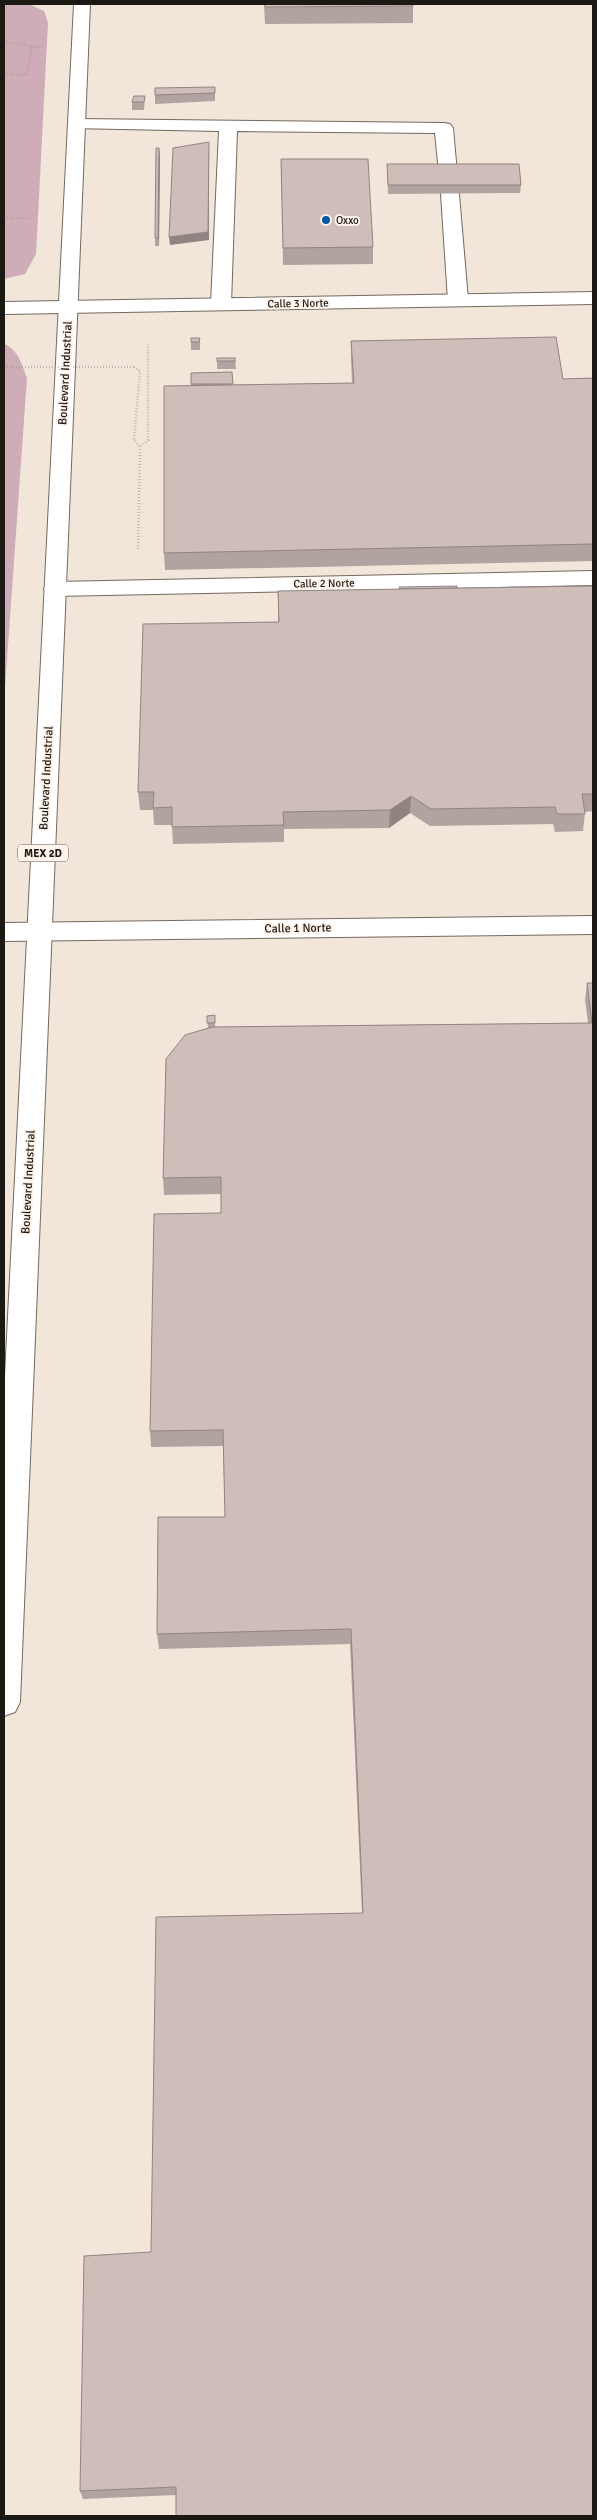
<svg xmlns="http://www.w3.org/2000/svg" width="597" height="2520" viewBox="0 0 597 2520" font-family="Signika,sans-serif">
  <style>
    .green { fill: #cfadb8 }
    .lines { fill: none; stroke-linecap: round; stroke-linejoin: round }
    .lane-casing { stroke: #74695f; stroke-width: 2 }
    .street-casing { stroke: #74695f; stroke-width: 2 }
    .secondary-casing { stroke: #74695f; stroke-width: 2 }
    .highway-casing { stroke: #74695f; stroke-width: 2 }
    .path { stroke: #968d85; stroke-width: 2.5; stroke-dasharray: 0.5 2.5; stroke-linecap: butt }
    .lane { fill: #fff; fill-rule: evenodd }
    .street { fill: #fff; fill-rule: evenodd }
    .secondary { fill: #fff; fill-rule: evenodd }
    .highway { fill: #fff; fill-rule: evenodd }
    .path-bridge { stroke: #968d85; stroke-width: 2.5; stroke-dasharray: 0.5 2.5; stroke-linecap: butt }
    .wall { fill: #b1a39f }
    .shaded-wall { fill: #908482 }
    .building { fill: #cebdb9; stroke: #908482 }
    .poi-dot { fill: #0155a3; stroke: #fdf3ea; stroke-width: 2 }
    .labels { text-anchor: middle; stroke-width: 4; stroke-linejoin: round; paint-order: stroke }
    .far-poi-label { font-size: 11px; fill: #1c1814; stroke: #fdf3ea; text-anchor: start }
    .far-street-label { font-size: 11px; fill: #1c1814; stroke: #fdf3ea }
    .shield { fill: #fdf3ea; stroke: #605a54; stroke-width: 1 }
    .shield-label { font-size: 11px; font-weight: bold; fill: #1c1814 }
    .street-label { font-size: 12px; fill: #1c1814; stroke: #fdf3ea }
  </style>
  <rect width="100%" height="100%" fill="#f2e5da"/>
  <!-- green -->
  <g class="green">
    <path d="M4 4H29L44 11 48 23 36 254 25 274 4 279Z"/>
    <path d="M4 344C18 349 22 365 27 378L4 702Z"/>
  </g>
  <g class="lines">
    <defs>
      <g id="lane">
        <path d="M77 119 444 123 450 124 453 128 457 173 454 177H442L439 173 435 133 237 131 231 304 228 308H214L211 304 219 131 71 128 68 124 71 120Z"/>
        <path d="M450 188 457 190 459 194 468 300 465 304H451L448 300 441 194 443 190Z"/>
      </g>
      <path id="street" d="M593 571V585L55 596 47 594 44 589 47 584 55 582Z"/>
      <g id="secondary">
        <path d="M593 292V304L4 314V302Z"/>
        <path d="M593 916V934L4 941V923Z"/>
      </g>
      <path id="highway" d="M74 4H90L20 1702 15 1712 4 1716V1396Z"/>
    </defs>
    <!-- lane casing -->
    <use href="#lane" class="lane-casing"/>
    <!-- street casing -->
    <use href="#street" class="street-casing"/>
    <!-- secondary casing -->
    <use href="#secondary" class="secondary-casing"/>
    <!-- highway casing -->
    <use href="#highway" class="highway-casing"/>
    <!-- path -->
    <g class="path">
      <path d="M4 42 40 47"/>
      <path d="M4 74 27 75 32 46"/>
      <path d="M4 218H31"/>
      <path d="M134 367 140 371 134 440 140 447 148 440V344"/>
      <path d="M138 549 140 448"/>
    </g>
    <!-- lane -->
    <use href="#lane" class="lane"/>
    <!-- street -->
    <use href="#street" class="street"/>
    <!-- secondary -->
    <use href="#secondary" class="secondary"/>
    <!-- highway -->
    <use href="#highway" class="highway"/>
    <!-- path-bridge -->
    <path class="path-bridge" d="M4 367H134"/>
  </g>
  <!-- wall -->
  <g class="wall">
    <path d="M264 4H413V23L265 24Z"/>
    <path d="M215 87V101L155 104V95Z"/>
    <path d="M145 96 144 110H132V102Z"/>
    <path d="M159 148 160 157 159 246H155V238Z"/>
    <path d="M281 159 373 247V264L283 265Z"/>
    <path d="M387 164 521 185 520 193 388 194Z"/>
    <rect x="191" y="338" width="9" height="12"/>
    <path d="M351 341 563 379 593 378V561L165 570 164 553 191 386V373L232 372 233 385 352 383 351 358Z"/>
    <path d="M235 358 236 369H217V361Z"/>
    <path d="M593 586V811L585 812 583 831 555 832 553 824 430 826 410 813 389 828 284 829V842L173 844 172 825H154L153 810H140L138 792 278 622V591Z"/>
    <path d="M587 983H593V2516L176 2495 83 2499 80 2491 151 2252 362 1913 350 1644 159 1649 157 1634 225 1517 223 1446 151 1447 150 1431 221 1213V1194L164 1195 163 1178 208 1028 207 1016 215 1015V1027L588 1023 585 1000Z"/>
  </g>
  <!-- shaded-wall -->
  <g class="shaded-wall">
    <path d="M159 148 160 157 159 246 158 238Z"/>
    <path d="M209 150V240L170 245 169 237Z"/>
    <path d="M411 796 410 813 389 828 390 810Z"/>
  </g>
  <!-- building -->
  <g class="building">
    <path d="M265 4H413V6L265 7Z"/>
    <path d="M215 87V93L155 95V88Z"/>
    <path d="M134 96H145L144 102H132Z"/>
    <path d="M209 142 208 232 169 237 173 148Z"/>
    <path d="M156 148H159L158 238H155Z"/>
    <path d="M281 159H368L373 247 283 248Z"/>
    <path d="M387 164H519L521 185H388Z"/>
    <path d="M556 337 563 379 593 378V544L164 553V386L354 383 351 341Z"/>
    <path d="M191 338H200L199 342H191Z"/>
    <rect x="217" y="358" width="18" height="3"/>
    <path d="M232 372 233 384H191V373Z"/>
    <path d="M457 586V588L400 589 399 587Z"/>
    <path d="M593 586V794H582L585 814H557L555 807 431 809 411 796 390 810 283 812 284 825 172 827V807L153 808 154 792H138L143 624 279 622 278 591Z"/>
    <path d="M587 983H593V2516H176V2487L80 2491 84 2256 151 2252 156 1917 363 1913 351 1629 157 1634 158 1517H225L223 1430 150 1431 154 1214 221 1213V1177L163 1178 166 1059 185 1035 212 1027 592 1023Z"/>
    <path d="M215 1015V1023H207V1016Z"/>
  </g>
  <!-- markers -->
  <circle class="poi-dot" cx="326" cy="220" r="5"/>
  <g class="labels">
    <!-- far-poi labels -->
    <g class="far-poi-label">
      <text x="336" y="224">Oxxo</text>
    </g>
    <!-- far-street labels -->
    <g class="far-street-label">
      <text transform="translate(298 303) rotate(-1)" y="4">Calle 3 Norte</text>
      <text transform="translate(324 583) rotate(-1)" y="4">Calle 2 Norte</text>
    </g>
    <!-- shield labels -->
    <rect class="shield" x="18" y="844.5" width="50" height="17" rx="4"/>
    <g class="shield-label">
      <text x="43" y="857">MEX 2D</text>
    </g>
    <!-- street labels -->
    <g class="street-label">
      <text transform="translate(65 373) rotate(-87)" y="4">Boulevard Industrial</text>
      <text transform="translate(46 778) rotate(-87)" y="4">Boulevard Industrial</text>
      <text transform="translate(298 928) rotate(-1)" y="4">Calle 1 Norte</text>
      <text transform="translate(28 1182) rotate(-87)" y="4">Boulevard Industrial</text>
    </g>
  </g>
  <!-- border -->
  <rect width="597" height="2520" fill="none" stroke="#1c1814" stroke-width="10"/>
</svg>
